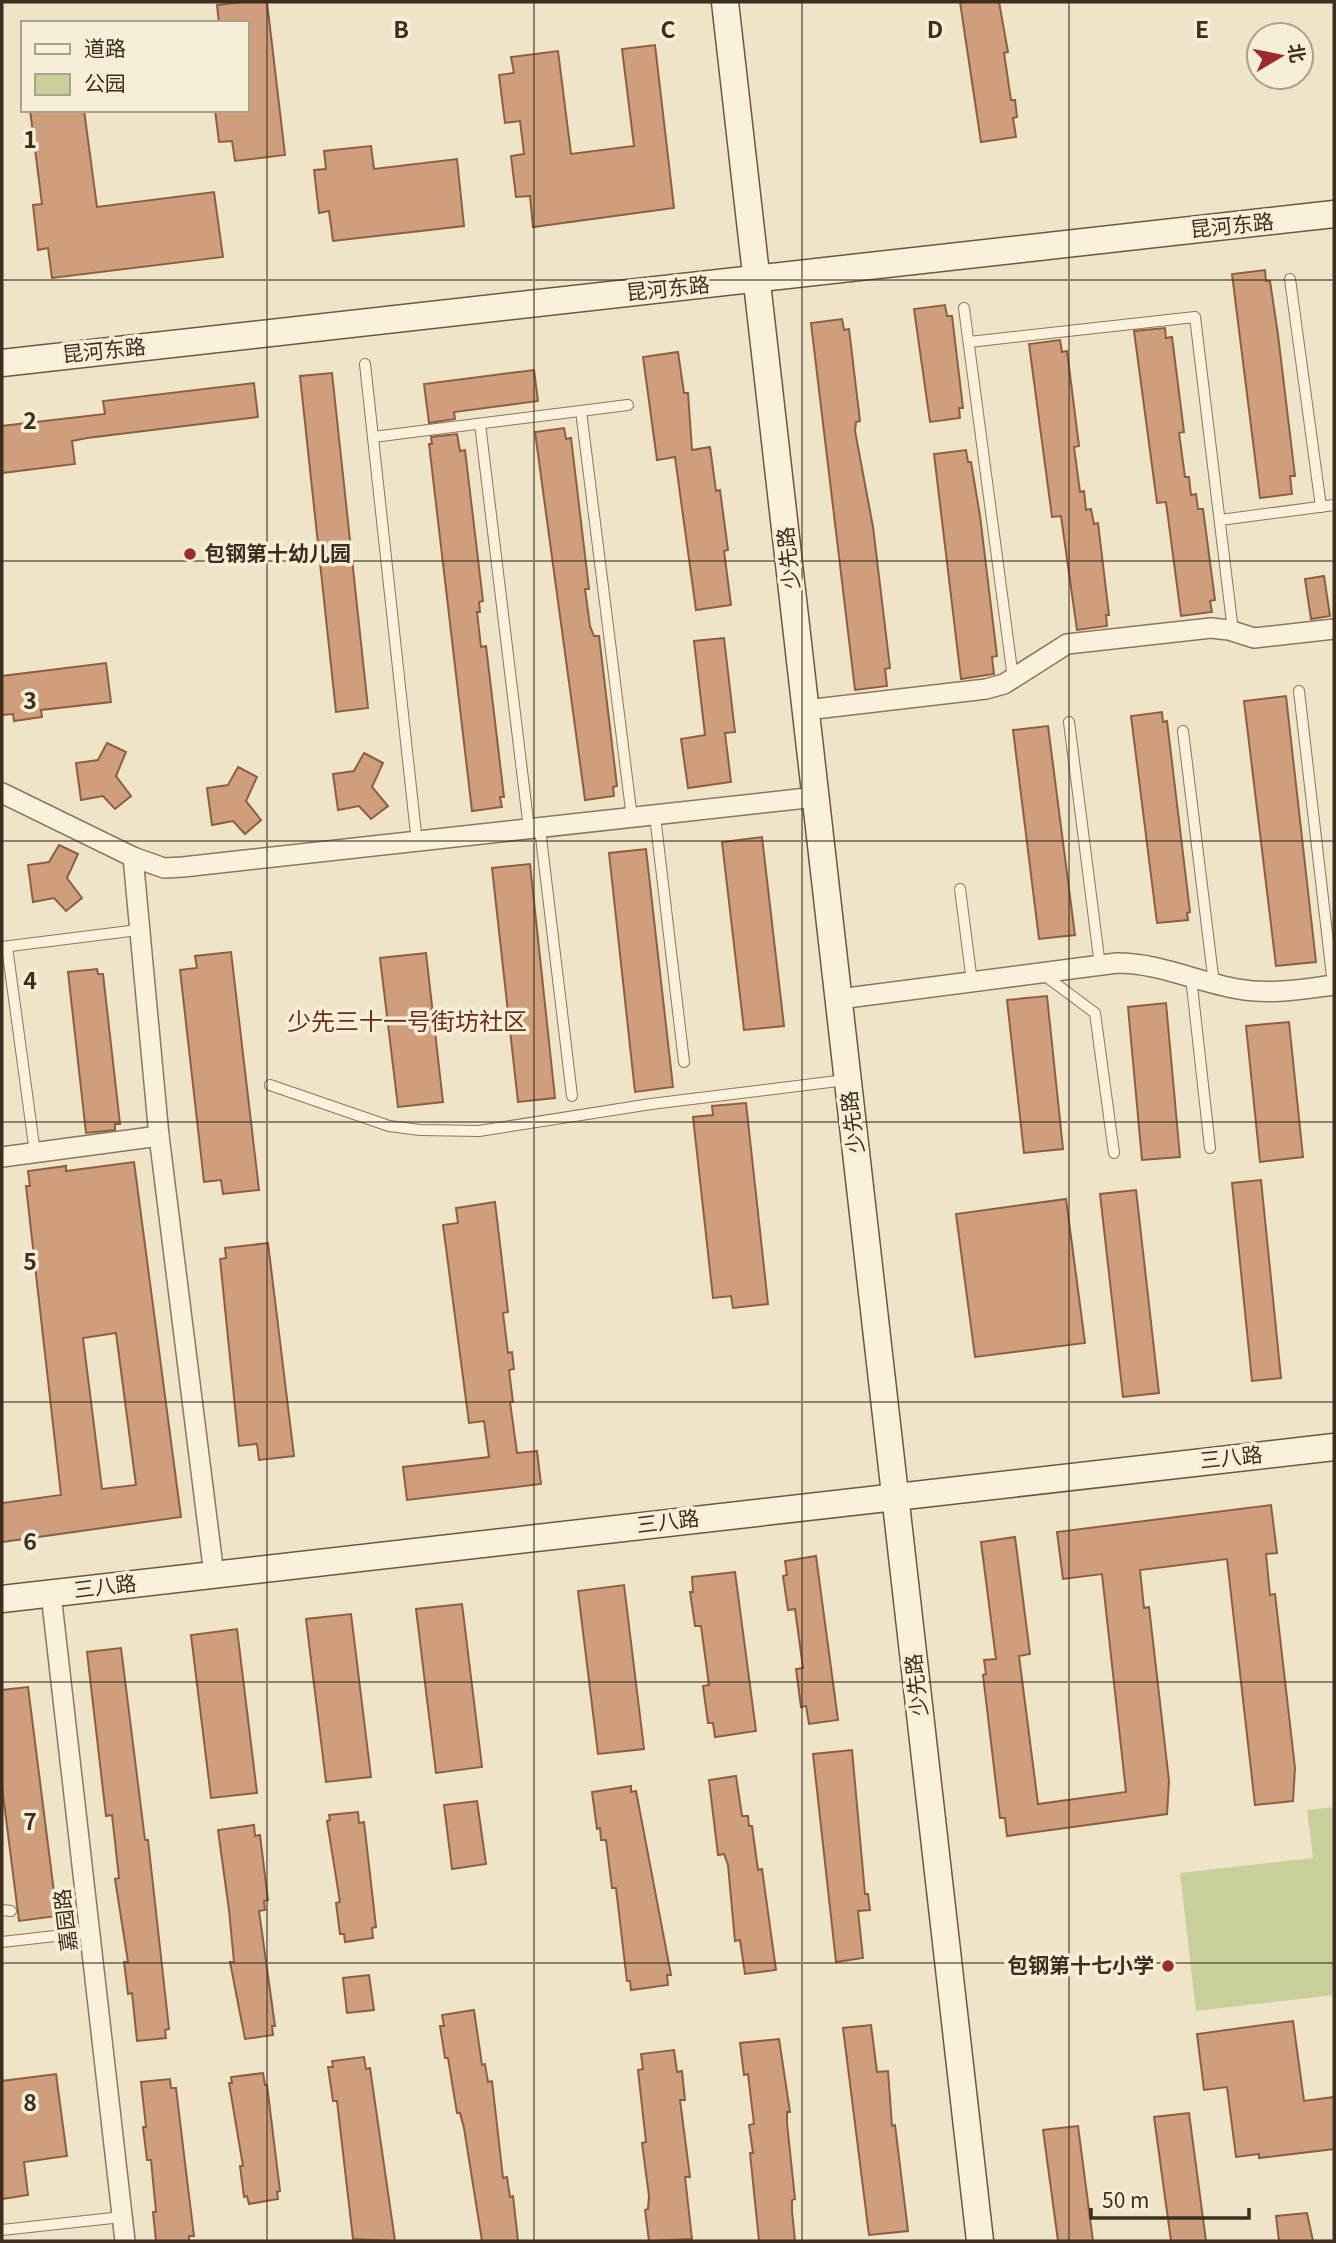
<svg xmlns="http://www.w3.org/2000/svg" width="1336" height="2243" viewBox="0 0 1336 2243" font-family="Georgia,'Noto Sans SC',serif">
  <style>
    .green { fill: #c9cf9b }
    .building { fill: #cf9f7d; stroke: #8d5f41; stroke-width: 2; fill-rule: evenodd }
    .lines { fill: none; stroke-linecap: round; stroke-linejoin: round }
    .lane-casing { stroke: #8d765c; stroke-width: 12 }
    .street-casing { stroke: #8d765c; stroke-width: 22 }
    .secondary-casing { stroke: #6f573f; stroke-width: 29 }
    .lane { stroke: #faf1dc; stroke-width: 10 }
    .street { stroke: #faf1dc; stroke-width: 19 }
    .secondary { stroke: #faf1dc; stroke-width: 26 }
    .grid { fill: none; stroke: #3d2e20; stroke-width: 2; stroke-opacity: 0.55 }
    .poi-dot { fill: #9e2a2b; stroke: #f7eed8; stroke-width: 2.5 }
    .labels { text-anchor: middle; stroke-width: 7; stroke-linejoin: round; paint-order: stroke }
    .street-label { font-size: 21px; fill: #3d2e20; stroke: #f7eed8 }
    .poi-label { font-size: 21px; font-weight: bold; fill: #3d2e20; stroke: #f7eed8; text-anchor: start }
    .quarter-label { font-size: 24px; fill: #6b2e1e; stroke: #f7eed8 }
    .grid-label { font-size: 23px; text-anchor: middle; font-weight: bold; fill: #3d2e20; stroke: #f7eed8; stroke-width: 7; stroke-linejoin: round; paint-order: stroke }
  </style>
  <rect width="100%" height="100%" fill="#f0e4c8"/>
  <!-- green -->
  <path class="green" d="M1334 1807V1995L1196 2011 1180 1873 1313 1858 1307 1810Z"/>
  <!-- building -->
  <g class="building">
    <path d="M242 2H267L285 155 235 161 232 141 219 142 215 110H247V23H219L217 5Z"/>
    <path d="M960 2H999L1008 52 1004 53 1011 100H1015L1017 117 1013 118 1016 137 981 142Z"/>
    <path d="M655 45 674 208 533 227 530 196 516 197 511 156 524 154 520 121 505 123 499 75 514 73 511 57 558 51 571 154 634 146 622 49Z"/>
    <path d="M30 110H84L97 207 214 192 223 257 52 278 48 248 38 250 33 205 42 204Z"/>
    <path d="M371 146 374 169 457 159 464 226 333 241 329 211 319 213 314 170 326 169 324 151Z"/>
    <path d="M1265 270 1266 281H1270L1278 335 1295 476H1290L1292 494 1260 498 1232 274Z"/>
    <path d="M945 305 947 316H952L963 408H959L960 418 930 422 914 309Z"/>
    <path d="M842 319 844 330 849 329 860 421 856 422 855 431 873 527 890 668 885 669 887 686 855 690 811 323Z"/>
    <path d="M1165 328 1166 338 1172 337 1184 432 1179 433 1185 477H1189L1191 495 1196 494 1198 509H1203L1215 600 1210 601 1212 612 1181 616 1166 502 1157 503 1134 331Z"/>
    <path d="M1060 340 1062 352 1067 351 1079 446 1074 447 1080 492 1084 491 1086 510 1091 509 1094 524 1098 523 1109 615H1106L1107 626 1077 630 1061 516 1052 517 1029 344Z"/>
    <path d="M678 352 684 393H688L692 450 710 447 716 491 720 490 728 550 724 551 731 605 696 610 675 457 657 460 643 357Z"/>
    <path d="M534 370 538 401 454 412 455 419 429 423 424 384Z"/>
    <path d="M332 373 368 708 336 712 300 376Z"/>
    <path d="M254 383 258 417 87 438 72 441 75 464 2 473V426L105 414 103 401Z"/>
    <path d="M564 428 566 439 571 438 589 589H585L590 626 594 636H599L617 786 613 787 614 796 585 800 535 432Z"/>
    <path d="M457 434 460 451 465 450 483 601 479 602 480 612H477L481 647 486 646 504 797H500L502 807 472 811 429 444H432L431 437Z"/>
    <path d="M966 450 968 462H971L980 516 997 656 992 657 994 674 961 679 934 454Z"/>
    <path d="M1324 576 1330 616 1311 619 1305 579Z"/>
    <path d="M724 638 735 732 725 733 731 782 688 788 681 739 705 735 694 641Z"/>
    <path d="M106 663 111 702 41 710 42 717 14 721 13 714 2 715V676Z"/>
    <path d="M1286 696 1316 962 1276 966 1244 701Z"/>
    <path d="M1162 712 1163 722 1167 721 1190 912 1187 913 1188 920 1157 923 1131 716Z"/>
    <path d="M1048 726 1075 935 1039 939 1013 730Z"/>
    <path d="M107 743 126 752 116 776 131 796 115 809 103 796 81 800 76 763 98 760Z"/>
    <path d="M364 753 383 763 372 787 388 806 371 819 359 806 338 810 333 774 354 771Z"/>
    <path d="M238 767 257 777 246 801 261 820 245 834 233 821 212 825 207 788 228 785Z"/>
    <path d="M762 837 784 1026 744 1030 722 842Z"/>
    <path d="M59 845 78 854 67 878 82 898 66 911 54 898 33 902 28 865 49 862Z"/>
    <path d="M646 849 673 1087 635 1092 609 853Z"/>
    <path d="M530 864 555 1098 518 1102 492 868Z"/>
    <path d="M231 952 259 1190 223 1194 221 1180 204 1182 180 970 197 968 195 956Z"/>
    <path d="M426 953 443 1102 398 1107 380 958Z"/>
    <path d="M97 969 98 974H103L120 1124H115V1130L86 1133 68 972Z"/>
    <path d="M1047 996 1063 1149 1024 1153 1007 1000Z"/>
    <path d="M1166 1003 1180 1157 1142 1160 1128 1007Z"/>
    <path d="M1289 1022 1303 1157 1260 1162 1246 1026Z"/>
    <path d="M746 1103 768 1304 733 1308 731 1296 713 1298 693 1117 713 1115 712 1106Z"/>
    <path d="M134 1162 181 1517 2 1542V1503L61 1495 26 1186H30L28 1171 66 1166V1171ZM116 1333 136 1485 102 1489 83 1338Z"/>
    <path d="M1261 1180 1281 1378 1252 1381 1232 1183Z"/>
    <path d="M1136 1190 1159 1393 1123 1397 1100 1194Z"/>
    <path d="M1066 1199 1085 1343 975 1357 956 1214Z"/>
    <path d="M495 1202 508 1312 503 1313 508 1353 512 1352 514 1369 509 1370 513 1402H510L517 1453 537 1451 541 1484 407 1500 403 1467 489 1457 484 1421 469 1423 443 1225 458 1223 456 1208Z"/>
    <path d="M268 1243 294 1456 259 1460 257 1444 239 1446 220 1259 226 1258 225 1248Z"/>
    <path d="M1271 1505 1277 1553 1266 1554 1270 1595 1275 1594 1295 1768 1293 1801 1255 1805 1227 1559 1140 1570 1144 1608 1149 1607 1169 1781 1167 1814 1007 1836 1005 1818H1000L983 1675 986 1674 984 1660 996 1659 981 1542 1015 1537 1030 1654 1019 1656 1038 1804 1126 1792 1102 1574 1063 1579 1057 1532Z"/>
    <path d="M816 1556 838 1720 809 1724 806 1706 801 1707 796 1669 803 1668 795 1609 788 1610 783 1576 787 1575 785 1561Z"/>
    <path d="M735 1572 756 1731 715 1737 713 1723H708L703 1686 709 1685 701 1626H695L690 1592H693L692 1577Z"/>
    <path d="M624 1585 644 1749 598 1754 578 1591Z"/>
    <path d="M462 1604 482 1767 436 1773 416 1609Z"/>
    <path d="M351 1614 371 1777 326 1782 306 1619Z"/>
    <path d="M237 1629 257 1793 211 1798 191 1635Z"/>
    <path d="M121 1648 145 1840H148L169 2029 165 2030 166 2038 137 2041 132 1993 128 1994 124 1962H128L115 1879 119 1878 112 1815 106 1816 87 1652Z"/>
    <path d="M28 1687 57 1916 19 1921 2 1787V1690Z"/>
    <path d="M852 1750 865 1894H868L870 1910 858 1911 863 1958 836 1962 813 1754Z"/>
    <path d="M736 1776 742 1816H748L749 1826H752L758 1870 762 1869 776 1970 745 1974 740 1940 735 1941 728 1865 724 1854 718 1855 709 1780Z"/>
    <path d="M631 1786V1792L636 1791 671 1975H667L668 1985 631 1990 630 1981H627L616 1888H612L606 1840H601L600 1828 597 1829 592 1792Z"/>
    <path d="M477 1801 486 1864 452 1869 444 1805Z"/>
    <path d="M358 1812 359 1823 364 1822 376 1927 372 1928 373 1938 345 1942 344 1934H340L336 1903 340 1902 327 1821 330 1820 329 1815Z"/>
    <path d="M254 1825 255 1836 260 1835 268 1900 264 1901 265 1910 259 1911 275 2026H272L273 2035 245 2039 230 1962H234L229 1910 218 1830Z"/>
    <path d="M369 1975 374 2010 347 2013 343 1978Z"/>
    <path d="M474 2010 482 2065 485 2064 488 2082 492 2081 503 2178 507 2177 510 2197 513 2196 518 2241H482L464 2128 460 2113H457L448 2058H445L440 2026H444L442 2015Z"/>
    <path d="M1293 2021 1304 2101 1334 2097V2149L1259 2158V2154L1236 2157 1227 2087 1204 2090 1197 2034Z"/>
    <path d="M871 2025 877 2072 888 2071 892 2126 895 2125 908 2231 869 2235 843 2028Z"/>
    <path d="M779 2039 790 2112H787V2123L795 2199 792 2200V2211L795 2241H759L750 2153H753L749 2125 754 2124 748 2074 744 2075 740 2043Z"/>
    <path d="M674 2050 677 2072 682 2071 685 2100H680L690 2177H685L692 2239 649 2241 645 2210 648 2209 649 2196 642 2143 646 2142 638 2070 643 2069 641 2054Z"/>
    <path d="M364 2057 366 2069 370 2068 395 2241 353 2239 337 2101H333L328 2067H333L332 2061Z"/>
    <path d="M263 2073 265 2085H267L280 2191 277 2192 278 2199 249 2204 247 2196 244 2197 240 2166H243L229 2083H232L231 2077Z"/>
    <path d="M56 2074 67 2156 24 2162 28 2195 2 2199V2081Z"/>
    <path d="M170 2079 171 2088H176L186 2171 194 2236H189V2241H156L153 2212H156L151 2160H147L143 2127H146L141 2082Z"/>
    <path d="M1189 2113 1206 2241H1171L1154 2117Z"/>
    <path d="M1078 2126 1093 2241H1058L1043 2130Z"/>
    <path d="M1307 2213 1313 2241H1279L1276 2216Z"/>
  </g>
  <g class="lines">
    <defs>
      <g id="lane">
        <path d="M1290 279 1321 507"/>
        <path d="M964 308 1013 678"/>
        <path d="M969 342 1195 317 1233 631"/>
        <path d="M365 364 417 843"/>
        <path d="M581 411 632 818"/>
        <path d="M480 424 529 829"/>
        <path d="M373 437 628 405"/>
        <path d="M1220 520 1334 505"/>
        <path d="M1299 691 1333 985"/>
        <path d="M1069 722 1100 966"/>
        <path d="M1183 731 1214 984"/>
        <path d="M655 816 684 1062"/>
        <path d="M540 829 572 1096"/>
        <path d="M960 889 972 982"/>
        <path d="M2 947 138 930"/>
        <path d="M7 947 35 1153"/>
        <path d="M1044 975 1095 1013 1114 1153"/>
        <path d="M1191 977 1210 1148"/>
        <path d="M270 1085 389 1126 420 1130 479 1131 651 1104 846 1080"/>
        <path d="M2 1910 11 1911"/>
        <path d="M2 1942 90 1932"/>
        <path d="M2 2230 122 2217"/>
      </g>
      <g id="street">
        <path d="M806 710 986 689 1004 684 1067 644 1211 628 1229 630 1254 638 1334 629"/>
        <path d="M2 793 133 857"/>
        <path d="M839 999 1117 963C1160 963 1197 982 1238 989 1270 995 1302 989 1334 985"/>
        <path d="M2 1157 159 1136"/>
        <path d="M214 1575 159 1136 133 857 164 868 183 867 816 797"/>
        <path d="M51 1594 125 2241"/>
      </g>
      <g id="secondary">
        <path d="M725 2 980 2241"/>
        <path d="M2 363 1334 214"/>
        <path d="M2 1599 1334 1447"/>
      </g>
    </defs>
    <!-- lane casing -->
    <use href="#lane" class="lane-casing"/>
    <!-- street casing -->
    <use href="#street" class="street-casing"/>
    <!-- secondary casing -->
    <use href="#secondary" class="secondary-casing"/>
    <!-- lane -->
    <use href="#lane" class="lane"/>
    <!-- street -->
    <use href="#street" class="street"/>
    <!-- secondary -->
    <use href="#secondary" class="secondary"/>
  </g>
  <!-- grid -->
  <path class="grid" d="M267 2V2241M534 2V2241M802 2V2241M1069 2V2241M2 280H1334M2 561H1334M2 841H1334M2 1122H1334M2 1402H1334M2 1682H1334M2 1963H1334"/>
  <!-- markers -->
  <g class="poi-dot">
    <circle cx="190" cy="554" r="7"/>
    <circle cx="1168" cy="1966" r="7"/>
  </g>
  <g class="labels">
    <!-- street labels -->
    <g class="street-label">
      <text transform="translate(1232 226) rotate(-6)" y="7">昆河东路</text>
      <text transform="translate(668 289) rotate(-6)" y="7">昆河东路</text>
      <text transform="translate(104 351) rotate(-6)" y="7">昆河东路</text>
      <text transform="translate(789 558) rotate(-96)" y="7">少先路</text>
      <text transform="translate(853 1122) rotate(-97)" y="7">少先路</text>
      <text transform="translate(1231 1458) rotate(-6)" y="7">三八路</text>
      <text transform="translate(668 1522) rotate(-7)" y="7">三八路</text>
      <text transform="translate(105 1587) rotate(-7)" y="7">三八路</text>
      <text transform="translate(917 1685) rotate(-96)" y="7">少先路</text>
      <text transform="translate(66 1920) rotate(-97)" y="7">嘉园路</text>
    </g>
    <!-- poi labels -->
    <g class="poi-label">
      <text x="204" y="561">包钢第十幼儿园</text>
      <text x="1154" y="1973" text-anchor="end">包钢第十七小学</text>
    </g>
    <!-- quarter labels -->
    <g class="quarter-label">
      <text x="407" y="1030">少先三十一号街坊社区</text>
    </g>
  </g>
  <g class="grid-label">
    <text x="401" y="38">B</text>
    <text x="668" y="38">C</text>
    <text x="935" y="38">D</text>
    <text x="1202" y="38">E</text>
    <text x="30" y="148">1</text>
    <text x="30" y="429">2</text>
    <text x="30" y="709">3</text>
    <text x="30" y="989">4</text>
    <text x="30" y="1270">5</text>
    <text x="30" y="1550">6</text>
    <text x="30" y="1830">7</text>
    <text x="30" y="2111">8</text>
  </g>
  <!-- border -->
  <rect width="1336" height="2243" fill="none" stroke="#3d2e20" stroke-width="7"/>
  <!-- legend -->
  <rect x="21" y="21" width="228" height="91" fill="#f7eed8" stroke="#ada18e" stroke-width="2"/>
  <rect x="35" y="44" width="35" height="10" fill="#faf1dc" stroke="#ada18e" stroke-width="2"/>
  <text x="84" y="56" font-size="21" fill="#3d2e20">道路</text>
  <rect x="35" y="74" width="35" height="21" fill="#c9cf9b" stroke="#ada18e" stroke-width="2"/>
  <text x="84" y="91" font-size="21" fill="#3d2e20">公园</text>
  <!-- north arrow -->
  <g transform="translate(1280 56) rotate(80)"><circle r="33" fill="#f7eed8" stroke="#ada18e" stroke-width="2"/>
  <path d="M0-5L12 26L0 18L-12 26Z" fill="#9e2a2b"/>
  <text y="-10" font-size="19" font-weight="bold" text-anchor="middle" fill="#3d2e20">北</text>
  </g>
  <!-- scale -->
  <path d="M1091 2208v10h158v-10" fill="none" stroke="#3d2e20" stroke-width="3.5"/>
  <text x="1102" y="2208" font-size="21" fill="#3d2e20" stroke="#f7eed8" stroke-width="5" paint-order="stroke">50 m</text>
</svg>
